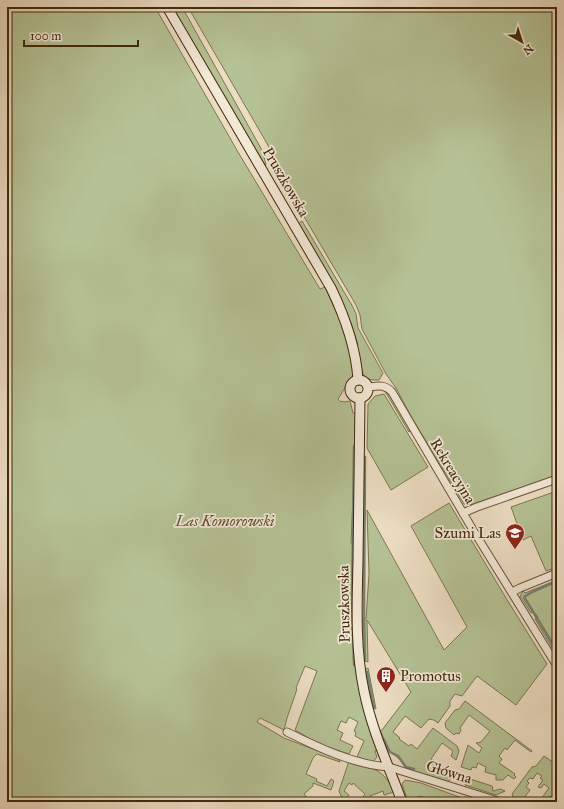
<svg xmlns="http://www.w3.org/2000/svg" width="564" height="809" viewBox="0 0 564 809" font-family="'IM FELL Great Primer',serif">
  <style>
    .green { fill: #b5c295; stroke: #7c7651 }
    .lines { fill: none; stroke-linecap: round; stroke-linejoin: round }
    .stream { stroke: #768174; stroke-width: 2.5 }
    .street-casing { stroke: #6c563a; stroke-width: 9 }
    .secondary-casing { stroke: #42290d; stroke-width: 11 }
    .street { stroke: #f3e9d7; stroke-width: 7 }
    .secondary { stroke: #f3e9d7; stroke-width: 9 }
    .labels { text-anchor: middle; stroke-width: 3.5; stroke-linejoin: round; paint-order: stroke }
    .street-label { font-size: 15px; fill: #42290d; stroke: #f3e9d7 }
    .park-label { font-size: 15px; font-style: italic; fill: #5f4f2f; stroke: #f3e9d7 }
    .poi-label { font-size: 15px; fill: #42290d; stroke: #f3e9d7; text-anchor: end }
  </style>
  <rect width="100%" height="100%" fill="#ecddc2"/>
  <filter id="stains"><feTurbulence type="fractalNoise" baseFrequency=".005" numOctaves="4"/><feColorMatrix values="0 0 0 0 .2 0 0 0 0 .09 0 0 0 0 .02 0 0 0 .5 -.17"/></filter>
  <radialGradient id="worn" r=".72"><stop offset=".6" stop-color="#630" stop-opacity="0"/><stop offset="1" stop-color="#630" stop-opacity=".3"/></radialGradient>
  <!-- green -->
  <g class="green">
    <path d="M7 7H155L238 152 320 289 325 287 343 327 348 347 350 348 353 375 338 399 341 402 342 401 344 402 350 401 353 413H355L356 431 351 543H355L354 622 372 735 377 749 375 751 377 757 373 762 357 757 364 741 355 736 356 732 354 731 358 722 349 717 346 723 341 721 337 730 343 733 340 740 353 746 349 754 319 744 295 730 317 671 305 666 296 688 297 689 287 718 284 730 260 718 257 722 284 738 339 759 340 762 317 754 313 758 306 774 317 779 316 781 327 786 331 779 334 781 331 790 313 783V786L304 794 311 802H7Z"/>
    <path d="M171 7H182L263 152 266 165 257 159Z"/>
    <path d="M188 7H557V475L470 505 464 504 412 418 396 388 386 374 362 329 360 315 356 305 276 169 280 166Z"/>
    <path d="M302 221 353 307 356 314 358 328 383 373 379 380C361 381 363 373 360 359 359 355 358 350 356 346L358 345C346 301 321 263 298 224Z"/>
    <path d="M385 391 391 397 410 430 409 432 388 396 385 392Z"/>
    <path d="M384 394 428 467 391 490 367 448 368 404 375 396Z"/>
    <path d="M557 491V567L546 571 531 536 523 540 511 507Z"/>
    <path d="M449 503 506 598 547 664 516 705 477 676 462 696 455 694 450 701V706L438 723 434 720 429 719 421 728 405 716 393 732 400 738 399 739 409 746 411 744 417 749 433 728 457 746 459 751 456 760 451 756 453 751 442 743 431 759 453 775 448 782 413 772 414 769C400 767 406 765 398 758 392 752 389 754 386 746L383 747 378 732 382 730 411 692 367 620 368 662 363 660 361 619H366L369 574 367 510 444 650 467 627 411 526Z"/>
    <path d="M557 580V656L535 619 538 617 534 612 531 613 520 596 523 591 525 593Z"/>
    <path d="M368 668 376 709 372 708 364 670Z"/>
    <path d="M465 701 532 751 531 752 515 740 507 750 505 748 499 756 502 759 499 763 515 774 514 775 516 777 514 779 508 775 503 780H496V775L485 772 486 767 478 763 476 768 472 767 471 770 461 767 468 745 479 753 482 748 476 743 481 742 490 731 469 715 460 728 461 730 459 734 456 733 454 735 446 728 445 723 455 710 459 709Z"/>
    <path d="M544 756 557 765V791L552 797 550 796 545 802H537L541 799 549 788 544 784 541 788 538 787 543 780 540 778 542 776 537 773 533 779 530 778 527 781 529 783 526 787 530 790 521 802 514 800 512 794 532 767 536 766Z"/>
    <path d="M349 761C370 767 385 769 394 792L384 795 383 791 370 796 372 802 374 801 375 802H363L361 800 365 794 353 783 352 785 349 783 344 791 349 795 346 800 341 796 339 791Z"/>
    <path d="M467 778 492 786 493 791 500 789 505 791 496 795 465 785Z"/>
    <path d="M405 780 421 783 473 802H425L427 800 421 796 413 799 414 802H408L402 784Z"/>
  </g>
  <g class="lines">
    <!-- stream -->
    <g class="stream">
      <path d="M354 446 352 603 354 665"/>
      <path d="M365 457 364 615 365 660"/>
      <path d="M557 581 532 592 524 597 557 651"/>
      <path d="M367 672 374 707"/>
      <path d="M380 732 390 752 398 756 406 767 414 769"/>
    </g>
    <defs>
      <g id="street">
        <path d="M368 387C378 386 385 384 392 392L473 530 557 666"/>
        <path d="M463 513 477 507 557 479"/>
        <path d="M512 592 520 588 557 573"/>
        <path d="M287 732C317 747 355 765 389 767L501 802"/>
      </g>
      <g id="secondary">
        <path d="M167 7 331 288C345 317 356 347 358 380"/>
        <circle cx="359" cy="389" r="9"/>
        <path d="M360 398C359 452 359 507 358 561 357 604 355 648 364 691 372 731 388 764 402 802"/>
      </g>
    </defs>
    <!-- street casing -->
    <use href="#street" class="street-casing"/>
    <!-- secondary casing -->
    <use href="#secondary" class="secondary-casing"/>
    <!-- street -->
    <use href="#street" class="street"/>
    <!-- secondary -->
    <use href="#secondary" class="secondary"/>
  </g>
  <!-- icons -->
  <defs>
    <symbol id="school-pin" viewBox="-11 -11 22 30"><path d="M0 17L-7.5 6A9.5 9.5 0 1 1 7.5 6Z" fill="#8f2418" stroke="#f3e9d7"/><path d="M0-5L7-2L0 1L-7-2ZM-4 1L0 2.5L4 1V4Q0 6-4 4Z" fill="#fff"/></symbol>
    <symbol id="building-pin" viewBox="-11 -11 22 30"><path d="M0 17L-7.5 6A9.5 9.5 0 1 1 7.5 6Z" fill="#8f2418" stroke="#f3e9d7"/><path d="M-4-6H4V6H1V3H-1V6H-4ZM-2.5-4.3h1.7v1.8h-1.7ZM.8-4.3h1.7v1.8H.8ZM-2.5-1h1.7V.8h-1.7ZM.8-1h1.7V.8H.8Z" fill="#fff"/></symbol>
  </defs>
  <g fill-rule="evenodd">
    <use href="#school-pin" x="504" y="522" width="22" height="30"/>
    <use href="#building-pin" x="375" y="665" width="22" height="30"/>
  </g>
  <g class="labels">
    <!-- street labels -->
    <g class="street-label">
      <text transform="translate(286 182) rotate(60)" y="5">Pruszkowska</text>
      <text transform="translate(453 471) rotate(59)" y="5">Rekreacyjna</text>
      <text transform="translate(344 604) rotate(-91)" y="5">Pruszkowska</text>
      <text transform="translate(449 772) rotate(17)" y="5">Główna</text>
    </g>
    <!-- park labels -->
    <g class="park-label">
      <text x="225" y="526">Las Komorowski</text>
    </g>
    <!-- poi labels -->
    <g class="poi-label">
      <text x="501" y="538">Szumi Las</text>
      <text x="400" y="681" text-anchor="start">Promotus</text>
    </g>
  </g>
  <!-- margin -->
  <rect width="564" height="809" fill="none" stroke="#ecddc2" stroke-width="24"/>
  <rect x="8" y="8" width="548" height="793" fill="none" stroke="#42290d" stroke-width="2"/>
  <rect x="12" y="12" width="540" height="785" fill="none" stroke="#42290d"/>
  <!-- north arrow -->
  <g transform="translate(522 42) rotate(141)" stroke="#f3e9d7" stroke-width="3" paint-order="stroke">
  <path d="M0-3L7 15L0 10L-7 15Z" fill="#42290d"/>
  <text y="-6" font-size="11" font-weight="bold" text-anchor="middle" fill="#42290d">N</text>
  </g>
  <!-- scale -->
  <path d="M24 40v6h114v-6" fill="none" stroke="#42290d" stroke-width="2"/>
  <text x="30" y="40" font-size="12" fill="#42290d" stroke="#f3e9d7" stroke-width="3" paint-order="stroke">100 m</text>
  <rect width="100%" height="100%" filter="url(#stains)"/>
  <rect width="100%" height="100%" fill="url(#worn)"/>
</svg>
